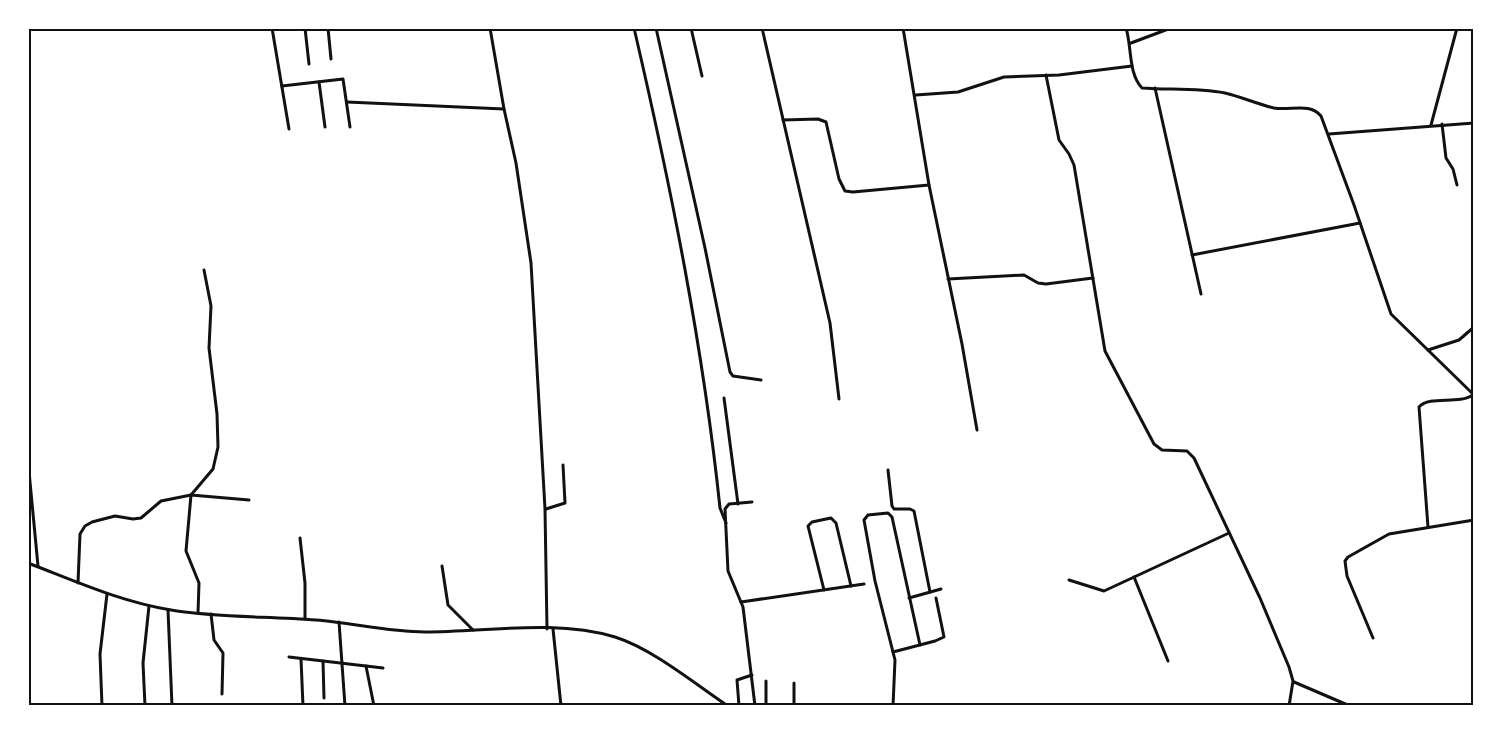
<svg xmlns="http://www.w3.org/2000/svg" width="1502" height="734" viewBox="0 0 1502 734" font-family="Georgia,serif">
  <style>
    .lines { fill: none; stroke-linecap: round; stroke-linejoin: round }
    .minor { stroke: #111; stroke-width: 3 }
    .neatline { fill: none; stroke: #111; stroke-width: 2 }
  </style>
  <rect width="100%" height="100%" fill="#fff"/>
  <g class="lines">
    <!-- minor -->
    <g class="minor">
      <path d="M272 28 289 129"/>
      <path d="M305 28 309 64"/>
      <path d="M328 28 331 59"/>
      <path d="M490 28 504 109 516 163 531 263 545 509 547 629"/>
      <path d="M634 28C671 187 703 346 720 508L726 523"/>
      <path d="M656 28 705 248 730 372 733 376 761 380"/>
      <path d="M691 28 702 76"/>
      <path d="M762 28 830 323 839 399"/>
      <path d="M903 28 929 185 962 344 977 430"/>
      <path d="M1126 28C1132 47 1128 73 1142 88 1170 90 1197 88 1225 93 1242 97 1257 104 1274 108 1290 111 1310 102 1321 116L1354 205 1391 314 1474 395"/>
      <path d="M1131 43 1171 28"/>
      <path d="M1046 75 1059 140 1069 154 1074 165 1105 351 1154 444 1162 450 1187 451 1194 458 1260 598 1289 667 1293 681 1289 706"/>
      <path d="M319 82 325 127"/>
      <path d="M282 86 343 79 350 127"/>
      <path d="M1155 88 1201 294"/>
      <path d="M916 95 958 92 1004 77 1059 75 1132 66"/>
      <path d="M347 102 504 109"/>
      <path d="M783 120 818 119 826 122 839 179 845 191 853 192 929 185"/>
      <path d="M1442 124 1446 158 1453 169 1457 185"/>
      <path d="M1431 125 1457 28"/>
      <path d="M1329 134 1474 123"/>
      <path d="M1192 255 1360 223"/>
      <path d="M948 279 1024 275 1038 283 1046 284 1093 278"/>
      <path d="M1428 350 1459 340 1474 327"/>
      <path d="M724 398 738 504"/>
      <path d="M28 461 38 566"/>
      <path d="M888 470 892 506 894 509H910L914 511 930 592"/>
      <path d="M752 502 729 504 725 509 728 571 743 607 755 706"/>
      <path d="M546 509 565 503 563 465"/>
      <path d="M1428 527 1419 407C1430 395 1458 405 1473 395"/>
      <path d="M300 538 305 583V619"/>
      <path d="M28 563C75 581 121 602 171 610 219 618 268 616 316 620 353 623 388 632 425 632 487 632 554 619 615 637 653 649 695 684 728 706"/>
      <path d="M442 566 448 605 473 630"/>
      <path d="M1134 577 1168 661"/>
      <path d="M1069 580 1104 591 1229 533"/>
      <path d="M78 583 80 534 85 526 92 522 115 516 133 519 141 518 161 501 191 495 249 500"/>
      <path d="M824 590 808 526 812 522 831 518 836 523 851 586"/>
      <path d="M909 598 941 589"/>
      <path d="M741 602 864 584"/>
      <path d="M168 610 172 706"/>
      <path d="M198 613 199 583 186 551 191 495 213 469 218 447 217 414 209 348 211 306 204 270"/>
      <path d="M211 614 214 640 223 653 222 694"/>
      <path d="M339 622 345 706"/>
      <path d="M553 629 561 706"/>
      <path d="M1373 638 1347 576 1345 561 1348 557 1389 534 1474 520"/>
      <path d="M893 652 935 641 944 637 936 598"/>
      <path d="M289 657 383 668"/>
      <path d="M301 659 303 706"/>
      <path d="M323 661 324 698"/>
      <path d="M366 666 374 706"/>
      <path d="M1294 682 1350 706"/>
      <path d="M102 706 100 654 107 594"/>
      <path d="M145 706 143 663 149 606"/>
      <path d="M739 706 737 680 752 675"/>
      <path d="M766 706V681"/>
      <path d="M794 706V683"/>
      <path d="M893 706 895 660 875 581 864 520 868 515 888 513 892 517 920 645"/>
    </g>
  </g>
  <!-- border -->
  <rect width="1502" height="734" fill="none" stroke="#ffffff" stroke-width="60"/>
  <rect x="30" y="30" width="1442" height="674" class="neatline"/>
</svg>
